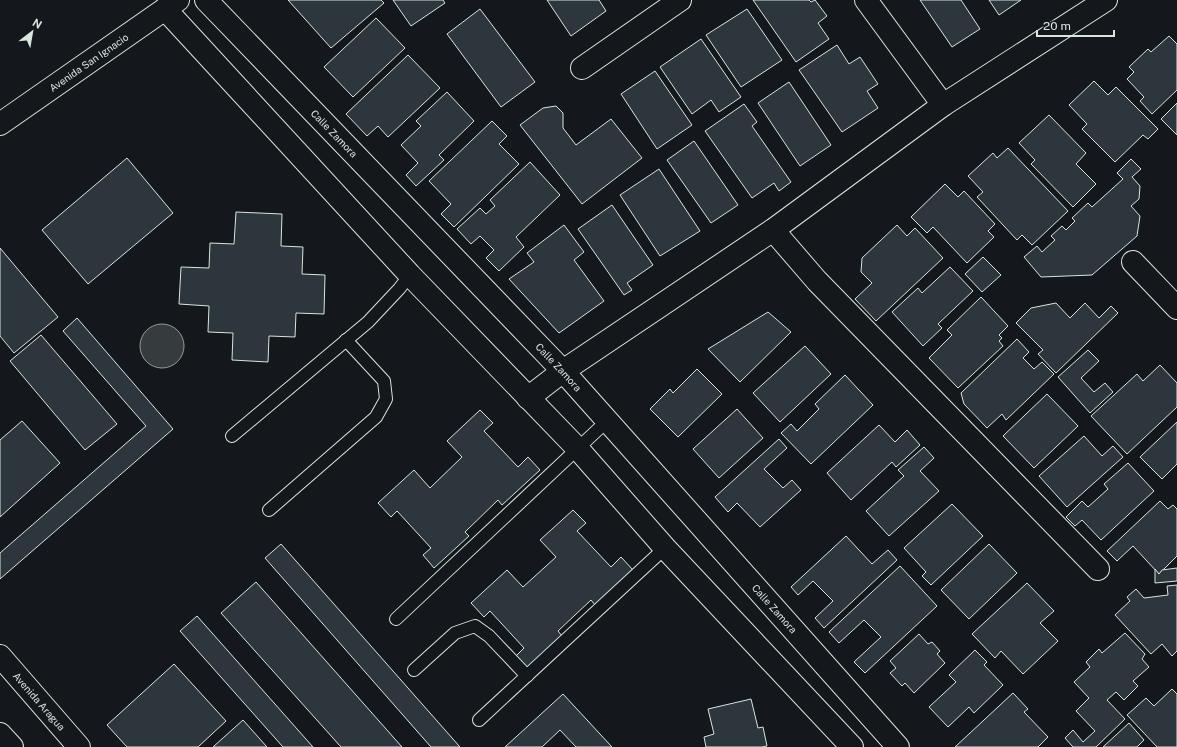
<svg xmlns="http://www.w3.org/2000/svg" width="1177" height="747" viewBox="0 0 1177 747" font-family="'Public Sans',sans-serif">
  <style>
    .water { fill: #363b3e; stroke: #939e99 }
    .building { fill: #2c363c; stroke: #d8e6dc }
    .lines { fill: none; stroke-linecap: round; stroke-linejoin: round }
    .lane-casing { stroke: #d8e6dc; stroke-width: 14 }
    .street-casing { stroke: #d8e6dc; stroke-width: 24 }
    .secondary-casing { stroke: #d8e6dc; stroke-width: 24 }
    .lane { stroke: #14181c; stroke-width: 12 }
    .street { stroke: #14181c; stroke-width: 22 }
    .secondary { stroke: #14181c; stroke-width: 22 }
    .labels { text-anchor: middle; stroke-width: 3; stroke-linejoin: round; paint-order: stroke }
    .street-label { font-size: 10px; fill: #d8e6dc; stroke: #14181c }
  </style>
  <rect width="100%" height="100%" fill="#14181c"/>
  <!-- water -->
  <circle class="water" cx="162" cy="346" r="22"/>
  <!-- building -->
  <g class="building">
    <path d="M288 0H381L384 3 331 48Z"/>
    <path d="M393 0H443L445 3 411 26Z"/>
    <path d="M547 0H599L606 11 571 36Z"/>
    <path d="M753 0H809L811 2 815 0 827 16 818 23 829 39 796 62Z"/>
    <path d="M920 0H961L980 29 952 47Z"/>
    <path d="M989 0H1021L999 15Z"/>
    <path d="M480 9 535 82 501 107 447 34Z"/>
    <path d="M747 9 782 60 741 87 706 35Z"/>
    <path d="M376 18 405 48 353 97 324 67Z"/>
    <path d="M1169 36 1177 44V90L1152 114 1140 101 1144 97 1127 79 1134 72 1129 67 1148 49 1151 52Z"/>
    <path d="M701 39 741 97 719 112 711 100 692 114 660 67Z"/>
    <path d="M837 45 849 64 860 57 878 84 867 91 878 108 842 132 799 70Z"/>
    <path d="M408 55 440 88 388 137 378 126 367 136 346 114Z"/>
    <path d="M655 71 692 125 657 149 621 94Z"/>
    <path d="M1094 81 1108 95 1116 87 1158 129 1148 139 1143 135 1115 162 1082 129 1087 124 1069 105Z"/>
    <path d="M789 82 831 145 800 166 758 103Z"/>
    <path d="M447 92 474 121 439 155 444 160 416 186 406 175 418 163 401 145 421 126 416 121Z"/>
    <path d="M1177 103V135L1161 119Z"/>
    <path d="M744 104 757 122 752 126 791 182 779 191 774 183 752 198 705 131Z"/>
    <path d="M556 106 563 113V128L576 145 611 119 642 158 582 204 520 125 543 108Z"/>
    <path d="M1049 115 1086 153 1076 164 1096 184 1073 207 1031 164 1035 160 1019 143Z"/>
    <path d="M492 121 507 136 499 144 519 164 454 227 441 214 451 204 429 181Z"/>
    <path d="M694 141 738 205 711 223 667 160Z"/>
    <path d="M1008 148 1068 211 1032 245 1022 235 1017 240 977 197 983 192 968 176 993 153 997 158Z"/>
    <path d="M127 158 173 213 88 284 42 230Z"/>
    <path d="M1131 159 1141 169 1132 177 1140 186 1139 199 1131 206 1140 216 1137 236 1092 275 1041 277 1024 257 1037 246 1042 252 1055 240 1051 236 1062 226 1066 230 1075 221 1072 218 1088 203 1092 207 1123 179 1117 173Z"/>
    <path d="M530 162 560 195 516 237 524 247 499 271 486 258 494 250 480 236 471 244 457 229 480 208 486 214 495 206 490 200Z"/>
    <path d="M659 169 700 231 660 256 620 195Z"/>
    <path d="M945 184 958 197 964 191 995 224 988 231 994 237 967 263 933 227 927 233 911 217Z"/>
    <path d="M612 205 653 265 627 283 632 290 624 295 578 229Z"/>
    <path d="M236 212 282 214 281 246 303 247 302 274 325 275 324 314 296 313 295 337 269 336 268 362 232 360 233 333 208 332 209 306 179 304 181 267 209 268 210 243 234 244Z"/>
    <path d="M564 225 584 252 574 260 604 301 559 333 509 279 534 262 527 253Z"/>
    <path d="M897 225 907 236 915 228 943 258 876 321 855 299 872 283 861 272 862 258Z"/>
    <path d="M0 248 58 317 14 353 0 336Z"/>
    <path d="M983 257 1001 275 982 292 965 274Z"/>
    <path d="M950 267 973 291 938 324 942 328 923 346 892 312 918 288 922 293Z"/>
    <path d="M981 297 1008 326 999 335 1002 338 999 341 1003 346 958 388 929 358 952 335 947 330Z"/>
    <path d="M1056 303 1070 318 1085 303 1099 318 1111 306 1118 313 1056 373 1038 354 1043 350 1016 323 1031 308Z"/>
    <path d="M768 312 791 332 740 382 708 349Z"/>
    <path d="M77 318 173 429 0 579V553L146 426 63 331Z"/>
    <path d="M41 335 117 424 85 450 10 361Z"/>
    <path d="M1017 339 1029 352 1023 358 1034 369 1042 362 1054 374 1006 420 1002 414 987 428 964 404 961 393Z"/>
    <path d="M805 346 831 374 780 422 753 393Z"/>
    <path d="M1088 350 1099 361 1081 378 1094 392 1105 383 1113 392 1090 413 1058 377Z"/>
    <path d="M1160 365 1177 383V407L1127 454 1091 416 1137 374 1143 381Z"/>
    <path d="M697 369 722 394 678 437 650 409 670 389 673 393Z"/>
    <path d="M845 375 873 405 811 464 781 433 791 424 797 431 819 409 815 404Z"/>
    <path d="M1047 394 1078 426 1034 468 1003 436Z"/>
    <path d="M737 409 763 438 719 478 693 449Z"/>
    <path d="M480 410 493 423 484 431 518 467 528 457 540 470 502 505 498 500 465 532 469 536 434 568 423 555 431 548 397 511 391 517 378 503 414 470 430 488 462 457 447 441Z"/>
    <path d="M22 421 60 463 0 517V440Z"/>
    <path d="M1177 422V464L1162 479 1140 457Z"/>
    <path d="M879 425 895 442 907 430 920 445 896 467 892 462 851 500 827 473Z"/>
    <path d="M1084 436 1102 456 1113 446 1123 457 1067 507 1039 476Z"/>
    <path d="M779 439 787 448 764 469 783 488 792 480 801 490 760 527 737 503 728 512 715 497Z"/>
    <path d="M924 447 934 458 920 471 939 491 889 536 866 511 904 476 898 470Z"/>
    <path d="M1128 463 1154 491 1101 540 1082 520 1075 526 1066 517 1082 501 1088 507 1108 489 1104 484Z"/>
    <path d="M1160 501 1168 509 1173 505 1177 509V556L1159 574 1133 546 1117 561 1107 551Z"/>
    <path d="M952 504 983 536 931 585 922 576 926 572 904 548Z"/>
    <path d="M573 510 586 523 577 531 611 567 621 557 633 570 595 605 591 600 558 631 562 636 527 668 516 656 524 648 490 611 484 617 471 603 507 570 523 587 556 557 540 540Z"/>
    <path d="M846 536 872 564 888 550 897 560 824 628 815 618 833 601 813 581 798 595 791 587Z"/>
    <path d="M281 544 460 747H431L265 558Z"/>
    <path d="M989 544 1017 573 969 619 941 590Z"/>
    <path d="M900 566 937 606 865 673 854 662 881 637 864 620 839 643 829 632Z"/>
    <path d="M1177 568V581L1155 583V569L1159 574 1162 570Z"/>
    <path d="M256 582 402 747H341L221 613Z"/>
    <path d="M1027 583 1054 611 1040 623 1058 641 1023 674 1001 651 995 658 972 634Z"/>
    <path d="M1177 585V651L1172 656 1162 644 1151 654 1115 615 1130 601 1127 597 1136 589 1144 598 1168 595 1167 586Z"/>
    <path d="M197 616 313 747H283L180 631Z"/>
    <path d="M1125 633 1145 654 1142 659 1149 667 1133 681 1138 686 1124 700 1116 692 1107 700 1125 719 1096 747H1073L1065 738 1073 730 1083 742 1095 731 1076 711 1089 698 1074 682 1090 667 1086 662 1099 649 1102 653Z"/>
    <path d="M919 634 928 644 932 642 940 651 937 654 945 663 914 693 905 683 902 686 890 673 896 668 890 661Z"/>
    <path d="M975 650 987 662 984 665 1003 685 974 713 969 707 948 727 929 707 956 682 949 675Z"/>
    <path d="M174 664 226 721 198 747H127L107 725Z"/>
    <path d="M1172 689 1177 694V747H1157L1127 715 1146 698 1154 706Z"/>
    <path d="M1013 693 1028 709 1024 712 1048 737 1038 747H955Z"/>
    <path d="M563 694 612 747H576L560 730 542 747H505Z"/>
    <path d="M751 699 758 728 763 727 767 746 762 747H706L704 737 714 734 708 709Z"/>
    <path d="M243 720 267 747H213Z"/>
    <path d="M1129 723 1144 740 1137 747H1103Z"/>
  </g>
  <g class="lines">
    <defs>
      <g id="lane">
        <path d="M232 436 368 322 399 289 410 275"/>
        <path d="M269 510 376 417 386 399 384 381 346 340"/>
        <path d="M396 619 607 421"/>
        <path d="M414 670 455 633 475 626 489 636 527 676"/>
        <path d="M479 720 665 548"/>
      </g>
      <g id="street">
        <path id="s1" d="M206 0 563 371 898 747"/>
        <path d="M866 0 943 105"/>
        <path d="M165 9 410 275 578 449 665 548 852 747"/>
        <path d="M582 68 680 0"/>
        <path id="s2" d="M0 124 178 0"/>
        <path d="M773 230 817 281 1098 569"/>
        <path d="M1133 262 1177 308"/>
        <path d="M528 398 563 371 773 230 943 105 1106 0"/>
      </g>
      <g id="secondary">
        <path id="s3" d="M0 656 79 747"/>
        <path d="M0 734 12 747"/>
      </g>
    </defs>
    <!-- lane casing -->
    <use href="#lane" class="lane-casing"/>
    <!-- street casing -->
    <use href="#street" class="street-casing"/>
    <!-- secondary casing -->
    <use href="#secondary" class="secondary-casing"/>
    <!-- lane -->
    <use href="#lane" class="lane"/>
    <!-- street -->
    <use href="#street" class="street"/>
    <!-- secondary -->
    <use href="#secondary" class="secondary"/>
  </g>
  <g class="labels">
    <!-- street labels -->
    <g class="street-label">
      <text dy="4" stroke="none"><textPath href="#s2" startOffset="108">Avenida San Ignacio</textPath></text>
      <text dy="4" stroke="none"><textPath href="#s1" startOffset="185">Calle Zamora</textPath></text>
      <text dy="4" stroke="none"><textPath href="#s1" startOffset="509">Calle Zamora</textPath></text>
      <text dy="4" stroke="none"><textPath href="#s1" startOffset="833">Calle Zamora</textPath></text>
      <text dy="4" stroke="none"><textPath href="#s3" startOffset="60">Avenida Aragua</textPath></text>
    </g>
  </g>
  <!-- north arrow -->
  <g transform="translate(32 32) rotate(31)" stroke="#14181c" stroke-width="3" paint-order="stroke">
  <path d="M0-3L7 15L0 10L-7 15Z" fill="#d8e6dc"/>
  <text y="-6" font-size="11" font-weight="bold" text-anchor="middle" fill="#d8e6dc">N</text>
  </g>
  <!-- scale -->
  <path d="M1037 30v6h77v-6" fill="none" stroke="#d8e6dc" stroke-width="2"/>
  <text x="1043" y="30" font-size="12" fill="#d8e6dc" stroke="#14181c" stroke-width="3" paint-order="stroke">20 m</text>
</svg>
